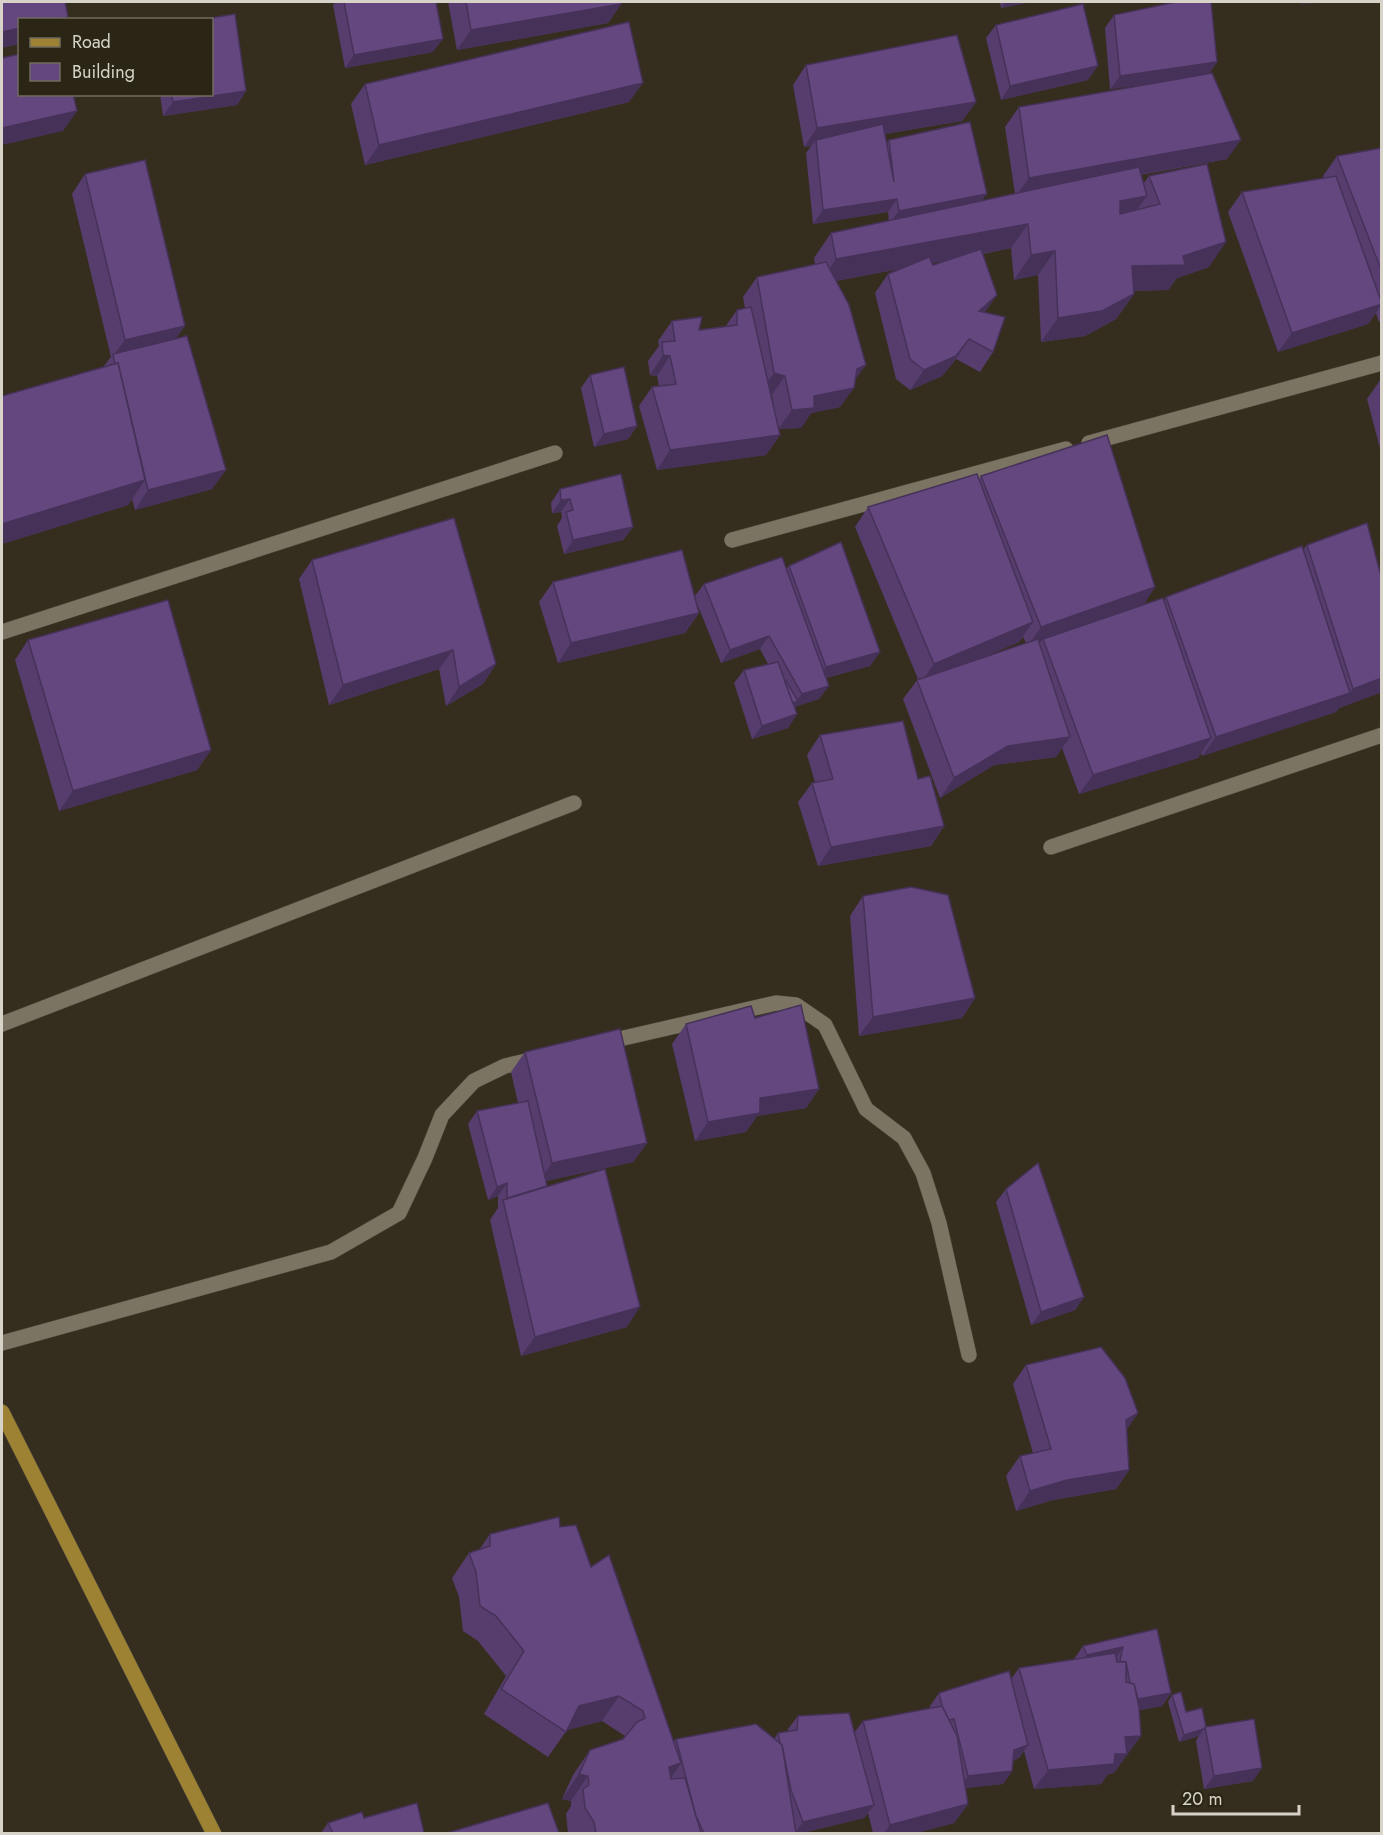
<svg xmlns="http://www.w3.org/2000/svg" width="1383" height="1835" viewBox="0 0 1383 1835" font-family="Jost,sans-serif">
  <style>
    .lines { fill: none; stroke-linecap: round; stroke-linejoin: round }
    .minor-casing { stroke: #514b3e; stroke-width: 16 }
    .major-casing { stroke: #514b3e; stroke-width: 16 }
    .minor { stroke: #7b7462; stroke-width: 15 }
    .major { stroke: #9d8234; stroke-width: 15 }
    .wall { fill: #563d6d; fill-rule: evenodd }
    .shaded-wall { fill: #463259 }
    .building { fill: #64477f; stroke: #463259; stroke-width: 1.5 }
  </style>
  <rect width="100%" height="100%" fill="#352e1f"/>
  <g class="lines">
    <defs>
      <g id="minor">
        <path d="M1089 443 1382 363"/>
        <path d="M732 540 1066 449"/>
        <path d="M2 632 555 453"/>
        <path d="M1051 847 1382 735"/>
        <path d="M2 1024 574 803"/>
        <path d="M602 1043 776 1003 796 1005 825 1025 866 1109 904 1138 923 1173 939 1223 969 1355"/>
        <path d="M2 1343 331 1252 399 1213 425 1158 442 1115 474 1081 505 1066 535 1059"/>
      </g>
      <path id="major" d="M2 1412 214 1834"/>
    </defs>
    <!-- minor casing -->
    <use href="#minor" class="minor-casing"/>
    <!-- major casing -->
    <use href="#major" class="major-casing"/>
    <!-- minor -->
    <use href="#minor" class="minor"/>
    <!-- major -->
    <use href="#major" class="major"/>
  </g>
  <!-- wall -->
  <g class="wall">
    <path d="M336 2H436L433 52 345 68 333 5Z"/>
    <path d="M448 2H621V4L608 23 457 50Z"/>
    <path d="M1000 2H1031L1001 8Z"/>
    <path d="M1114 15 1209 74 1227 159 1141 175 1143 184 1149 176 1209 267 1177 278 1168 290 1134 291V294L1116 319 1085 336 1041 342 1038 275 1014 280 1011 248 983 254 997 295 984 312 993 352 980 372 956 359 942 376 910 390 896 379 875 293 888 274 899 269 836 281 855 380 840 407 811 413 801 428 778 429 780 435 766 455 657 470 639 406 652 387 659 386 657 376 650 375 648 361 659 346 658 341 672 321 699 330 725 327 737 310 745 308 743 297 757 277 815 264 814 258 831 233 889 221 888 212 813 224 806 153 811 146 804 147 793 85 806 65 976 102 962 121 885 134 886 144 889 140 982 201 1015 194 1005 127 1019 107 1158 83 1110 89 1105 28ZM949 260 933 265 932 263ZM771 395H772L777 425Z"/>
    <path d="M996 25 1088 80 1001 100 986 38Z"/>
    <path d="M365 84 629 102 365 165 351 104Z"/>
    <path d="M246 91 237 105 163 116 160 94H212Z"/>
    <path d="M1382 148V321L1379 322 1376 313 1368 324 1278 352 1228 212 1242 192 1324 178 1323 176 1337 156Z"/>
    <path d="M85 174 185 326 175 339 212 489 135 510 132 499 128 505 2 544V396L103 367 111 357 72 194Z"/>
    <path d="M590 375 637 426 628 439 594 447 581 388Z"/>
    <path d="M1381 379H1382V456L1367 399Z"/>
    <path d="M981 476 1155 587 1143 605 1164 601 1166 597 1303 550 1307 545 1382 692 1339 708 1336 712 1202 756 1201 753 1198 758 1079 794 1062 748 1056 757 994 765 940 798 903 699 918 679 855 527 868 507 979 479ZM1023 637 1026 643 979 659 1019 642Z"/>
    <path d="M560 489 633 527 623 540 564 554 557 526 562 518 561 512 552 513 551 503Z"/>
    <path d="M312 560 496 664 483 684 446 706 439 669 329 705 299 579Z"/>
    <path d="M789 566 880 652 870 666 826 678 829 686 819 699 794 707 797 714 788 728 752 739 734 683 744 670 768 664 760 649 721 663 696 601 699 613 685 633 558 663 539 602 553 582 694 597 704 584 786 569Z"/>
    <path d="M28 640 211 750 197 770 59 811 15 660Z"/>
    <path d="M820 735 918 779 944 826 931 846 818 866 798 802 812 783 815 782 807 755Z"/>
    <path d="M863 896 975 998 962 1018 859 1036 850 916Z"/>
    <path d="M755 1018 819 1089 806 1108 757 1116 746 1132 695 1141 672 1044 686 1024Z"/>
    <path d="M525 1052 647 1143 633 1162 546 1181 547 1186 627 1327 521 1356 490 1220 498 1208V1196L488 1200 468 1124 477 1111 518 1103 511 1072Z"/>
    <path d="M1006 1189 1084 1297 1075 1310 1031 1325 996 1202Z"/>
    <path d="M1026 1365 1138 1413 1127 1429 1129 1470 1116 1489 1053 1500 1016 1511 1006 1476 1020 1456 1033 1453 1013 1384Z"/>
    <path d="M560 1527 591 1567 674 1741 676 1739H774L778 1733 788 1731V1729L798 1716 854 1733 863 1721 930 1708V1706L939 1693 1011 1679 1019 1668 1074 1659 1083 1646 1157 1629 1171 1693 1162 1706 1140 1710 1127 1755H1126L1114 1773 1108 1774 1101 1784 1034 1789 1024 1751 1019 1758 1013 1761 1012 1771 1003 1784 965 1788 968 1804 954 1823 916 1833H873L868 1813 864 1818 802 1833H568L566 1814 571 1806V1801L562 1799 573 1775 590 1750 623 1739 625 1736 602 1721 567 1730 548 1757 484 1714 506 1676 478 1641 463 1631 459 1597 452 1578 469 1553 479 1550 490 1534Z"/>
    <path d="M1172 1695 1186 1712 1206 1727 1253 1781 1204 1789 1196 1741 1199 1736 1179 1742 1168 1702Z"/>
    <path d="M328 1823 424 1833H321Z"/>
  </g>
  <!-- shaded-wall -->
  <g class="shaded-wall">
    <path d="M1005 2H1031L1001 8Z"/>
    <path d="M1304 2H1331L1301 4Z"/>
    <path d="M621 4 608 23 457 50 471 30Z"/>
    <path d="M20 28V44L2 48V32Z"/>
    <path d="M443 39 433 52 345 68 354 55Z"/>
    <path d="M1217 62 1208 76 1110 89 1120 76Z"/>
    <path d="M1098 66 1088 80 1001 100 1010 86Z"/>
    <path d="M643 83 629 102 365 165 379 145Z"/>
    <path d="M246 91 237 105 163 116 173 102Z"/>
    <path d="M976 102 962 121 816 145V140L811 146 804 147 817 128Z"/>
    <path d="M77 111 63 131 2 145V128Z"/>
    <path d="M1241 140 1227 159 1015 197 1029 178Z"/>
    <path d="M987 194 977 207 889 224 899 211Z"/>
    <path d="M1147 196 1129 221 1102 226 1120 201Z"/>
    <path d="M897 199 888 212 813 224 823 210Z"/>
    <path d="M1028 224 1011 248 819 284 836 259Z"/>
    <path d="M1226 242 1209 267 1177 278 1168 290 1115 291 1132 266 1183 256Z"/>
    <path d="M1055 251 1038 275 1014 280 1031 255Z"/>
    <path d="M1134 294 1116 319 1085 336 1041 342 1058 318Z"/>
    <path d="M997 295 983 315 979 311Z"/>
    <path d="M1382 304 1368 324 1278 352 1292 333Z"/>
    <path d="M185 326 171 345 113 356 125 340Z"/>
    <path d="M969 339 956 359 942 376 910 390 924 370Z"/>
    <path d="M663 355 670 356 657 376 650 375Z"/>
    <path d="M866 365 852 384 857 369Z"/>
    <path d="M774 373 785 376 772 395 760 392Z"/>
    <path d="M854 388 840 407 811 413 801 428 778 429 792 410 814 396Z"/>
    <path d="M637 426 628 439 594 447 604 434Z"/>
    <path d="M780 435 766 455 657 470 670 450Z"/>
    <path d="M226 470 212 489 135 510 148 490Z"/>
    <path d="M145 480 128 505 2 544V524Z"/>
    <path d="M570 499 561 512 552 513 561 500Z"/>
    <path d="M633 527 623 540 564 554 573 540Z"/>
    <path d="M1155 587 1142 607 1043 639 1041 642 1027 647 1041 627Z"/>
    <path d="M699 613 685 633 558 663 571 643Z"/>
    <path d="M1033 622 1019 642 920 684 934 664Z"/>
    <path d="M769 636 760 649 721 663 730 650Z"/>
    <path d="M453 650 439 669 329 705 343 685Z"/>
    <path d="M880 652 870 666 817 680 826 667Z"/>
    <path d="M496 664 483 684 446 706 459 687Z"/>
    <path d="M1382 678V692L1339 708 1353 689Z"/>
    <path d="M829 686 819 699 794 707 787 705 797 701 802 694Z"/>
    <path d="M1350 693 1336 712 1202 756 1216 737Z"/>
    <path d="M797 714 788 728 752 739 762 726Z"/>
    <path d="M1070 737 1056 757 994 765 940 798 954 778 1008 746Z"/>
    <path d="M1211 738 1198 758 1079 794 1093 775Z"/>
    <path d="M211 750 197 770 59 811 73 791Z"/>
    <path d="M944 826 931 846 818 866 831 847Z"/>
    <path d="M975 998 962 1018 859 1036 873 1017Z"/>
    <path d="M819 1089 806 1108 757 1116 746 1132 695 1141 708 1122 760 1098Z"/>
    <path d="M647 1143 633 1162 538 1183 552 1163Z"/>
    <path d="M507 1183 498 1196 488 1200 497 1187Z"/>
    <path d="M1084 1297 1075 1310 1031 1325 1041 1312Z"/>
    <path d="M640 1307 627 1327 521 1356 535 1337Z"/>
    <path d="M1138 1413 1124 1432 1126 1420Z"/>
    <path d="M1129 1470 1116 1489 1053 1500 1016 1511 1030 1491 1067 1480Z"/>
    <path d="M1123 1647 1114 1661 1078 1669 1087 1655Z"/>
    <path d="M1171 1693 1162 1706 1124 1713 1133 1700Z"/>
    <path d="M619 1696 602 1721 563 1731 579 1706Z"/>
    <path d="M1204 1729 1199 1736 1179 1742 1184 1735Z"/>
    <path d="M1141 1736 1114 1773 1108 1774 1101 1784 1034 1789 1048 1770 1125 1737Z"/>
    <path d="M1028 1745 1019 1758 1005 1764 1014 1750Z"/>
    <path d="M681 1763 664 1788 669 1767Z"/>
    <path d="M1262 1768 1253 1781 1204 1789 1214 1776Z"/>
    <path d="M1012 1771 1003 1784 959 1789 968 1776Z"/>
    <path d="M579 1774 588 1776 571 1801 562 1799Z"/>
    <path d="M968 1804 954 1823 916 1833H884L890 1825Z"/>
    <path d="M874 1805 864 1818 802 1833H795L803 1822Z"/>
  </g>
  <!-- building -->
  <g class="building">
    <path d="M2 2H65L68 17 56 20H20V28L2 32Z"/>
    <path d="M344 2H436L443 39 354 55Z"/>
    <path d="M466 2H621V4L471 30Z"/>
    <path d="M1176 2H1211L1217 62 1120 76 1114 15Z"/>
    <path d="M1083 4 1098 66 1010 86 996 25Z"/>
    <path d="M235 14 246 91 173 102 171 94H212V20H199Z"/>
    <path d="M629 22 643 83 379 145 365 84Z"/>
    <path d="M957 35 976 102 817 128 806 65Z"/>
    <path d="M20 54V94H73L77 111 2 128V58Z"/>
    <path d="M1212 73 1241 140 1029 178 1019 107Z"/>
    <path d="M970 122 987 194 899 211 897 199 823 210 816 140 883 124 894 182 889 140Z"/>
    <path d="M1382 148V272L1337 156Z"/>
    <path d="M145 160 185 326 125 340 85 174Z"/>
    <path d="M1207 164 1226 242 1183 256 1185 265 1132 266 1134 294 1102 311 1058 318 1055 251 1031 255 1028 224 836 259 831 233 1139 167 1147 196 1120 201V214L1160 204 1149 176Z"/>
    <path d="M1336 176 1382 304 1292 333 1242 192Z"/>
    <path d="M981 249 997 295 979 311 1005 317 993 352 969 339 956 356 924 370 910 359 888 274 929 257 933 265Z"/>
    <path d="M826 262 849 305 866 365 857 369 854 388 814 396V408L792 410 785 376 774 373 757 277Z"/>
    <path d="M751 307 780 435 670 450 652 387 676 384 670 356 663 355 662 342 675 341 672 321 702 317 699 330 737 325V310Z"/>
    <path d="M187 336 226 470 148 490 118 363 115 364 113 354Z"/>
    <path d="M118 363 145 480 2 524V396Z"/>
    <path d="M624 367 637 426 604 434 590 375Z"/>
    <path d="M1107 435 1155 587 1041 627 981 476Z"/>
    <path d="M621 474 633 527 573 540 566 512 573 510 570 499 561 500 560 489Z"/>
    <path d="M977 474 1033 622 934 664 868 507Z"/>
    <path d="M454 518 496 664 459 687 453 650 343 685 312 560Z"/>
    <path d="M1367 523 1382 580V678L1353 689 1307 545Z"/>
    <path d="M841 542 880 652 826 667 789 566Z"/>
    <path d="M1302 546 1350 693 1216 737 1166 597Z"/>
    <path d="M682 550 699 613 571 643 553 582Z"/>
    <path d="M782 557 829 686 802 694 769 636 730 650 704 584Z"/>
    <path d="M1163 598 1211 738 1093 775 1043 639Z"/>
    <path d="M168 600 211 750 73 791 28 640Z"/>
    <path d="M1038 639 1070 737 1008 746 954 778 917 680Z"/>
    <path d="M778 662 797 714 762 726 744 670Z"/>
    <path d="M786 681 798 701 793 703 785 682Z"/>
    <path d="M903 721 918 779 930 776 944 826 831 847 812 783 833 779 820 735Z"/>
    <path d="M911 887 948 895 975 998 873 1017 863 896Z"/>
    <path d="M801 1005 819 1089 760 1098V1113L708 1122 686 1024 751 1006 755 1018Z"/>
    <path d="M620 1029 647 1143 552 1163 525 1052Z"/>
    <path d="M528 1101 547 1186 507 1198V1183L497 1187 477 1111Z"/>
    <path d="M1038 1163 1084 1297 1041 1312 1006 1189Z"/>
    <path d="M605 1169 640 1307 535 1337 503 1200Z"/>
    <path d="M1101 1347 1125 1378 1138 1413 1126 1420 1129 1470 1067 1480 1030 1491 1020 1456 1051 1449 1026 1365Z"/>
    <path d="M559 1517 560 1527 576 1525 591 1567 609 1555 681 1763 669 1767 671 1779 685 1778 701 1833H596L594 1822 585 1808 583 1789 589 1785 588 1776 579 1774 590 1750 623 1739 637 1722 645 1718 643 1711 619 1696 579 1706 566 1732 501 1689 524 1651 496 1616 480 1606 476 1572 469 1553 490 1546V1534Z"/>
    <path d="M1157 1629 1171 1693 1138 1699 1134 1684 1130 1683 1126 1662H1122L1120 1660 1123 1647 1087 1655 1083 1646Z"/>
    <path d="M1115 1653 1117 1662H1126V1682L1134 1684 1139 1707 1141 1736 1125 1737 1127 1754H1115L1114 1764 1048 1770 1019 1668Z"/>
    <path d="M1009 1671 1028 1745 1014 1750 1012 1771 968 1776 954 1719 949 1720 942 1706 939 1693Z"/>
    <path d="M1181 1692 1186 1712 1202 1708 1206 1727 1204 1729 1184 1735 1172 1695Z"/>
    <path d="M942 1706 957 1736 968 1804 890 1825 863 1721Z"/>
    <path d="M849 1713 874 1805 803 1822 791 1790 782 1745 780 1743 778 1733 797 1730 798 1716Z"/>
    <path d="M1254 1719 1262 1768 1214 1776 1205 1727Z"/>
    <path d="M756 1724 782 1745 796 1833H704L696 1816 676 1739Z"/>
    <path d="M417 1803 424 1833H333L328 1823 362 1812 364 1818Z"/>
    <path d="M548 1803 559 1833H447Z"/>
  </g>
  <!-- border -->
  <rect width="1383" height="1835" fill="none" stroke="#d7d3c9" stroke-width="6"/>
  <!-- legend -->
  <rect x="18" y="18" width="195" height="78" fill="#2b2515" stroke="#706b5d" stroke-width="1.5"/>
  <rect x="30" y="38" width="30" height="9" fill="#9d8234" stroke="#706b5d" stroke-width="1.5"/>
  <text x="72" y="48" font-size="18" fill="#d7d3c9">Road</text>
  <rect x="30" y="63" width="30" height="18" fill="#64477f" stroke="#706b5d" stroke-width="1.5"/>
  <text x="72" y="78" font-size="18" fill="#d7d3c9">Building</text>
  <!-- scale -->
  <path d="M1173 1805v9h126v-9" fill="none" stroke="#d7d3c9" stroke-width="3"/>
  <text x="1182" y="1805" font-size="18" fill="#d7d3c9" stroke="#2b2515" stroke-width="4.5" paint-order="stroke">20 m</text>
</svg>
